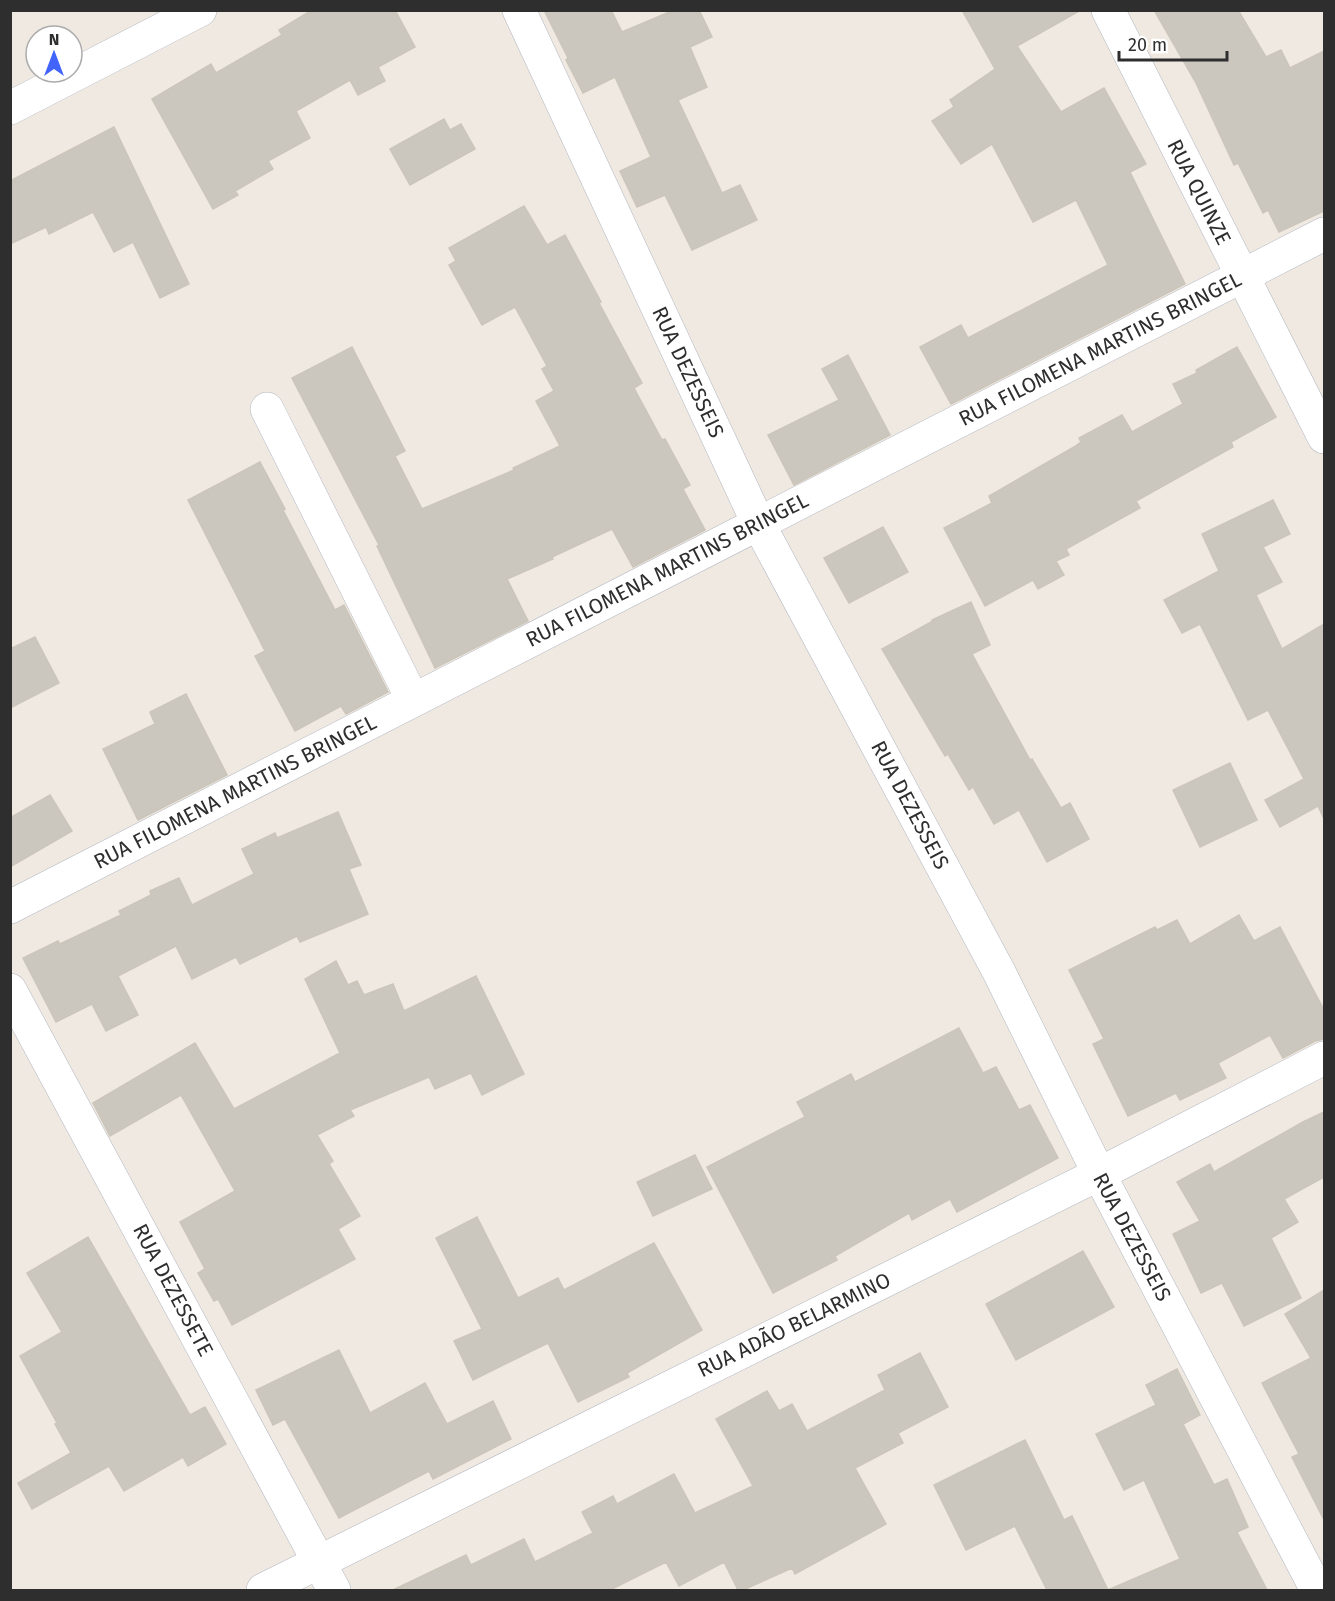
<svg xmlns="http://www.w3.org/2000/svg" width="1335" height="1601" viewBox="0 0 1335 1601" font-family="'Fira Sans',sans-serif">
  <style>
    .building { fill: #cbc7bf; stroke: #cbc5ba; stroke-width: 1.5 }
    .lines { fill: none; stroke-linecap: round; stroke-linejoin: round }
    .minor-casing { stroke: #b4b7c1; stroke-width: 34 }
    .minor { stroke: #fff; stroke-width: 33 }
    .labels { text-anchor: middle; stroke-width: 6; stroke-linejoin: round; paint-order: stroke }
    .street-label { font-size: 21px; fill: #2e2e2e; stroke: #fff }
  </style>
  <rect width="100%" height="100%" fill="#efe9e1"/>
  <!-- building -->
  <g class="building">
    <path d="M312 10H395L415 47 378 67 385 81 358 95 350 80 296 111 310 138 268 161 273 169 235 191 238 195 213 209 152 99 211 64 216 73 282 35 279 30Z"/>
    <path d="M544 10H611L622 32 674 10H699L712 37 690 47 707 87 678 100 722 193 740 185 757 220 692 250 665 195 637 207 620 171 651 157 615 77 583 93 566 60 568 58Z"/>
    <path d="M962 10H1081L1017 46 1061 112 1104 88 1146 164 1130 172 1185 284 951 404 920 347 961 325 968 338 1108 265 1076 200 1033 222 992 144 961 164 932 121 954 107 950 100 995 69Z"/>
    <path d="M1154 10H1238L1266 57 1281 50 1290 68 1324 51V211L1279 232 1268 210 1263 213 1238 163 1234 165 1196 83Z"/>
    <path d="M444 119 450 130 461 124 475 149 410 185 390 149Z"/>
    <path d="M114 127 189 284 160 298 133 242 114 252 93 212 49 234 46 227 10 244V181Z"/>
    <path d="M524 206 547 245 565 235 601 302 599 303 642 383 634 388 662 440 665 439 690 485 683 489 705 530 633 567 612 529 552 557 553 559 507 579 528 621 435 668 377 546 379 545 292 378 352 347 405 451 395 456 422 509 514 470 513 468 560 446 536 401 554 391 542 369 547 366 515 307 482 325 449 265 456 261 449 248Z"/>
    <path d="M1237 347 1276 417 1231 442 1233 447 1136 501 1140 508 1066 549 1069 555 1056 561 1064 575 1038 589 1033 580 985 606 944 528 992 503 989 496 1074 447 1081 442 1079 438 1122 415 1132 432 1183 404 1173 384 1197 373 1196 370Z"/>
    <path d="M848 355 890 435 794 485 768 435 839 400 822 369Z"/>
    <path d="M260 462 285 509 283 510 335 610 344 605 388 692 346 714 341 706 295 731 255 656 265 651 188 500Z"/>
    <path d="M1273 500 1290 534 1263 547 1282 582 1256 595 1282 649 1324 624V819L1318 806 1280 827 1265 800 1304 779 1268 710 1248 720 1200 624 1182 633 1164 600 1219 571 1202 534Z"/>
    <path d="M883 527 908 572 849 603 824 558Z"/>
    <path d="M971 602 990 645 972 654 1030 760 1032 759 1061 808 1070 803 1089 839 1047 862 1019 810 994 824 973 787 969 790 948 754 945 756 882 649 933 621 932 620Z"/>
    <path d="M35 637 59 683 10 708V649Z"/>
    <path d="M186 694 227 775 138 820 103 749 155 724 150 712Z"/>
    <path d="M1230 763 1257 820 1200 847 1173 790Z"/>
    <path d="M50 795 72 831 10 867V818Z"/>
    <path d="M338 812 361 865 349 869 368 914 300 942 297 936 240 964 236 957 192 979 176 946 118 976 138 1015 106 1031 92 1004 56 1022 23 958 58 941 60 944 121 915 119 911 151 895 150 891 179 878 192 905 254 874 242 849 275 833 277 838Z"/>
    <path d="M1239 915 1254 941 1280 927 1324 1010V1039L1315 1041 1283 1058 1270 1035 1218 1063 1226 1078 1180 1100 1176 1093 1128 1116 1093 1044 1104 1039 1069 970 1155 927 1157 930 1177 920 1190 944Z"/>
    <path d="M336 961 348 985 357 981 364 995 393 984 404 1011 476 976 524 1074 482 1095 471 1073 435 1089 429 1077 350 1110 354 1116 317 1135 333 1161 329 1164 360 1216 338 1229 355 1259 232 1325 218 1299 214 1301 198 1273 205 1269 180 1222 235 1191 181 1095 110 1136 93 1103 195 1043 234 1109 340 1053 305 979Z"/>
    <path d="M959 1028 983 1073 996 1067 1019 1110 1030 1105 1058 1158 957 1212 950 1199 912 1220 909 1213 835 1256 837 1260 773 1293 707 1167 805 1117 797 1102 851 1074 855 1082Z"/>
    <path d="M1324 1112V1177L1284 1199 1298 1222 1271 1238 1301 1298 1244 1326 1222 1283 1201 1293 1173 1234 1200 1221 1177 1182 1210 1164 1214 1172 1303 1122Z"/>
    <path d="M695 1155 712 1189 653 1216 637 1182Z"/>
    <path d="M477 1217 518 1298 558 1278 564 1290 654 1243 702 1330 627 1373 629 1377 578 1402 548 1343 473 1380 454 1341 482 1329 436 1238Z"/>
    <path d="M88 1237 190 1415 205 1407 226 1444 188 1466 183 1457 124 1491 109 1466 32 1509 18 1483 71 1453 55 1424 57 1423 20 1356 62 1332 27 1273Z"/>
    <path d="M1083 1251 1114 1307 1016 1360 986 1304Z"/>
    <path d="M1324 1290V1520L1292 1457 1299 1454 1262 1383 1311 1358 1285 1314Z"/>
    <path d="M339 1350 370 1413 425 1383 447 1424 493 1401 511 1439 433 1479 429 1471 339 1518 285 1419 273 1425 256 1390Z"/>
    <path d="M920 1353 948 1407 898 1433 903 1443 855 1468 886 1524 795 1574 792 1568 743 1590H738L724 1562 679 1586 666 1562 610 1590H393L466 1555 471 1565 524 1539 535 1562 593 1533 582 1512 613 1496 617 1504 674 1474 695 1513 753 1486 716 1419 767 1391 779 1411 792 1404 807 1431 885 1390 878 1375Z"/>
    <path d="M1177 1369 1200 1415 1183 1424 1214 1485 1227 1479 1248 1527 1237 1532 1267 1590H1047L1015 1526 966 1550 934 1485 1025 1440 1064 1520 1072 1516 1108 1590 1180 1559 1144 1480 1124 1490 1096 1434 1156 1405 1146 1385Z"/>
  </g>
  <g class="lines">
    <defs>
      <g id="minor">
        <path d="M519 10 758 523 999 972 1099 1174 1317 1590"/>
        <path d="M1108 10 1324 437"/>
        <path d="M10 108 200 10"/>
        <path d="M267 409 413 700"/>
        <path d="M10 907 1324 234"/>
        <path d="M10 990 334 1590"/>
        <path d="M263 1590 1099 1174 1324 1058"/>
      </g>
    </defs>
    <!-- minor casing -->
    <use href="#minor" class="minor-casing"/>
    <!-- minor -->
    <use href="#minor" class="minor"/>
  </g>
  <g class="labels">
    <!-- street labels -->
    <g class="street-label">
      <text transform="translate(1199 192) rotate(63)" y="7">RUA QUINZE</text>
      <text transform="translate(1100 349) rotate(-27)" y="7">RUA FILOMENA MARTINS BRINGEL</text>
      <text transform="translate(688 372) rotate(65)" y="7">RUA DEZESSEIS</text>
      <text transform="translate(667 570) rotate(-27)" y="7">RUA FILOMENA MARTINS BRINGEL</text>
      <text transform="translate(235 792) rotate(-27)" y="7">RUA FILOMENA MARTINS BRINGEL</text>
      <text transform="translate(910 805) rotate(62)" y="7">RUA DEZESSEIS</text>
      <text transform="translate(1132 1237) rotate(62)" y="7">RUA DEZESSEIS</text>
      <text transform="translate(173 1290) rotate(62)" y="7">RUA DEZESSETE</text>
      <text transform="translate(794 1325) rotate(-26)" y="7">RUA ADÃO BELARMINO</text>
    </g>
  </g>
  <!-- border -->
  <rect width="1335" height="1601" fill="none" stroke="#2e2e2e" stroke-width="24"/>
  <!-- north arrow -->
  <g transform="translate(54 54)"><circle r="28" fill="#ffffff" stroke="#ababab" stroke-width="1.5"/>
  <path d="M0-4.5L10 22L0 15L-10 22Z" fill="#4264fb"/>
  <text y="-9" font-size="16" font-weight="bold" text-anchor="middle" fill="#2e2e2e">N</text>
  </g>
  <!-- scale -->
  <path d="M1119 51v9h108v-9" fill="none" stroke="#2e2e2e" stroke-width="3"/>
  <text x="1128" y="51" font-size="18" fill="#2e2e2e" stroke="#ffffff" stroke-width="4.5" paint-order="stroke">20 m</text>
</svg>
